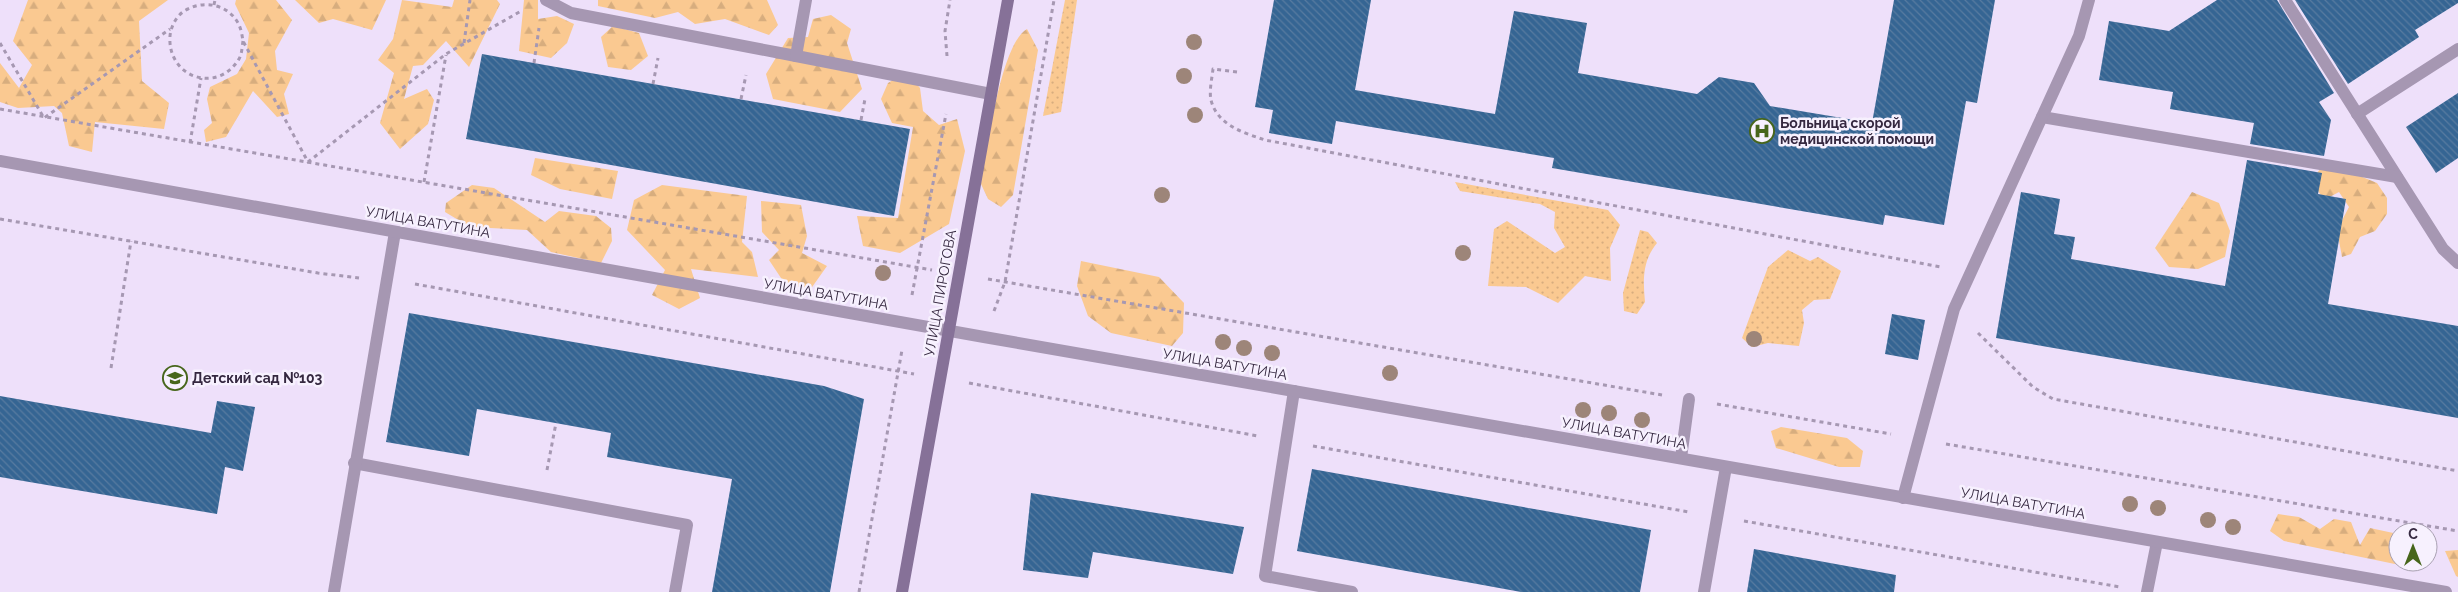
<svg xmlns="http://www.w3.org/2000/svg" width="2458" height="592" viewBox="0 0 2458 592" font-family="Raleway,sans-serif">
  <style>
    .grass { fill: url(#grass-dots) }
    .forest { fill: url(#forest-firs) }
    .building { fill: url(#building-back-hatch) }
    .lines { fill: none; stroke-linecap: round; stroke-linejoin: round }
    .path { stroke: #a698b2; stroke-width: 3; stroke-dasharray: 4 4; stroke-linecap: butt }
    .lane { stroke: #a697b2; stroke-width: 12 }
    .street { stroke: #a697b2; stroke-width: 12 }
    .secondary { stroke: #867198; stroke-width: 12 }
    .tree { fill: #9d8579 }
    .labels { text-anchor: middle; stroke-width: 5; stroke-linejoin: round; paint-order: stroke }
    .poi-label { font-size: 14px; font-weight: bold; fill: #352840; stroke: #f7f1fe; text-anchor: start }
    .street-label { font-size: 14px; fill: #352840; stroke: #f7f1fe }
  </style>
  <defs>
    <pattern id="grass-dots" width="8" height="8" patternUnits="userSpaceOnUse" patternTransform="scale(1.25)"><rect width="8" height="8" fill="#fac991"/><path d="M2 2h.1M6 6h.1" fill="none" stroke="#d7ad7e" stroke-width="1.8" stroke-linecap="round"/></pattern>
    <pattern id="forest-firs" width="22" height="20" patternUnits="userSpaceOnUse" patternTransform="scale(1.25)"><rect width="22" height="20" fill="#fac991"/><path d="M5 1l3.5 6h-7zM16 11l3.5 6h-7z" fill="#d7ad7e"/></pattern>
    <pattern id="building-back-hatch" width="6" height="6" patternUnits="userSpaceOnUse" patternTransform="scale(1.25)"><rect width="6" height="6" fill="#356593"/><path d="M-1 5l2 2M0 0l6 6M5-1l2 2" fill="none" stroke="#587ba0"/></pattern>
  </defs>
  <rect width="100%" height="100%" fill="#eee0fa"/>
  <!-- grass -->
  <g class="grass">
    <path d="M1065 0H1077L1061 112 1043 116Z"/>
    <path d="M1455 182 1608 210 1620 225 1610 248 1611 281 1585 276 1558 303 1526 287 1488 286 1494 229 1507 221 1555 253 1565 247 1554 228 1555 212 1540 204 1460 191Z"/>
    <path d="M1640 230 1648 232 1657 243C1642 261 1643 281 1645 302L1637 314 1624 311 1623 293Z"/>
    <path d="M1788 250 1810 261 1818 257 1841 271 1830 299 1814 300 1802 310 1804 323 1799 346 1768 343 1752 347 1742 338 1768 267Z"/>
  </g>
  <!-- forest -->
  <g class="forest">
    <path d="M28 0H168L139 21 142 81 169 103 164 129 95 122 92 152 69 146 62 113 54 106 18 108 0 102V63L19 88 32 65 13 41Z"/>
    <path d="M236 0H276L292 20 275 51 277 70 293 74 284 94 289 114 277 117 253 91 226 137 206 142 204 130 212 123 207 99 210 87 237 74 246 59 249 33 235 4Z"/>
    <path d="M295 0H386L372 30 333 19 319 23Z"/>
    <path d="M402 0 452 7 454 0H497L500 4 469 67 446 41 423 65 413 66 404 99 427 89 434 100 428 124 400 149 380 123 394 73 378 60 393 39Z"/>
    <path d="M524 0H538V19L557 16 574 24 567 43 551 58 519 51Z"/>
    <path d="M598 0H767L778 25 769 35 725 19 695 24 678 12 655 18 598 6Z"/>
    <path d="M831 15 851 29 847 43 862 89 840 112 773 99 766 74 788 38 808 37 813 19Z"/>
    <path d="M613 26 639 33 648 56 631 70 608 67 601 37Z"/>
    <path d="M1027 29 1038 50 1013 195 1001 207 988 199 981 184C986 153 1001 43 1027 29Z"/>
    <path d="M906 72 920 88 923 111 939 125 957 119 965 151 949 224 900 253 863 246 857 216 898 218 913 127 892 123 881 99 888 83Z"/>
    <path d="M535 158 618 171 612 199 560 189 531 175Z"/>
    <path d="M2326 162 2377 183 2387 198V214L2375 231 2360 237 2351 254 2342 257 2337 230 2349 207 2339 192 2324 200 2311 180Z"/>
    <path d="M472 185 494 188 545 222 559 211 596 216 611 228 612 241 601 263 551 252 527 230 470 227 445 212 446 203Z"/>
    <path d="M662 185 747 196 742 242 752 252 758 277 691 269 700 298 679 309 652 295 665 270 627 230 634 200Z"/>
    <path d="M2192 192 2219 203 2230 231 2225 257 2198 269 2169 267 2155 248Z"/>
    <path d="M761 201 801 205 807 236 802 253 827 266 810 290 785 284 769 260 779 250 762 232Z"/>
    <path d="M1081 261 1159 277 1184 303 1183 333 1172 346 1111 333 1088 316 1077 286Z"/>
    <path d="M1781 427 1847 438 1863 451 1860 467H1839L1776 448 1771 431Z"/>
    <path d="M2278 514 2299 517 2320 529 2334 519 2351 522 2360 545 2370 528 2398 534V562H2425L2419 569 2284 541 2270 531Z"/>
    <path d="M2458 550V577L2456 576 2445 551Z"/>
  </g>
  <!-- building -->
  <g class="building">
    <path d="M1274 0H1371L1355 90 1495 114 1514 11 1587 23 1578 73 1697 94 1719 77 1754 83 1770 106 1872 123 1894 0H1995L1977 103 1966 101 1944 225 1885 215 1883 225 1552 168 1554 158 1336 121 1332 144 1269 133 1273 110 1255 107Z"/>
    <path d="M2217 0H2277L2334 93 2319 102 2331 120 2324 156 2250 144 2254 123 2170 109 2173 92 2099 80 2109 21 2169 31Z"/>
    <path d="M2295 0H2458V3L2415 30 2419 37 2348 84Z"/>
    <path d="M482 54 910 129 894 216 466 139Z"/>
    <path d="M2458 93V158L2436 173 2406 127Z"/>
    <path d="M2247 160 2322 173 2318 194 2346 199 2328 304 2458 326V418L1996 338 2021 192 2060 199 2054 234 2075 237 2071 259 2225 286Z"/>
    <path d="M409 313 824 386 864 399 830 592H712L732 479 607 457 611 433 477 409 469 456 386 442Z"/>
    <path d="M1892 314 1925 320 1918 360 1885 354Z"/>
    <path d="M0 396 211 433 217 401 255 407 243 471 225 467 217 514 0 477Z"/>
    <path d="M1312 469 1651 530 1640 592H1521L1297 551Z"/>
    <path d="M1031 493 1244 527 1233 574 1093 552 1088 578 1023 570Z"/>
    <path d="M1754 549 1896 575 1894 592H1747Z"/>
  </g>
  <g class="lines">
    <!-- path -->
    <g class="path">
      <path d="M214 5 215 0"/>
      <path d="M243 41C242 47 242 54 239 59 217 95 167 77 170 36 171 25 178 13 188 9 206 0 228 5 238 23 241 28 242 35 243 41L308 162 446 54 521 11"/>
      <path d="M0 43 44 118 170 29"/>
      <path d="M464 43 470 0"/>
      <path d="M947 56 945 31 950 0"/>
      <path d="M534 63 539 28"/>
      <path d="M1237 72 1213 69C1212 78 1209 91 1211 100 1217 125 1244 133 1265 140L1941 267"/>
      <path d="M653 84 658 58"/>
      <path d="M741 99 746 75"/>
      <path d="M0 109 932 270"/>
      <path d="M861 120 865 99"/>
      <path d="M190 143 201 78"/>
      <path d="M424 182 446 55"/>
      <path d="M0 219 318 273 359 278"/>
      <path d="M988 279 1662 395"/>
      <path d="M415 284 914 374"/>
      <path d="M912 295 946 114"/>
      <path d="M994 311 1005 282 1054 0"/>
      <path d="M1978 333 2033 387 2053 399 2458 471"/>
      <path d="M111 368 131 241"/>
      <path d="M969 383 1258 436"/>
      <path d="M1717 404 1891 434"/>
      <path d="M1946 444 2458 531"/>
      <path d="M1313 446 1689 512"/>
      <path d="M547 470 556 423"/>
      <path d="M1744 521 2120 587"/>
      <path d="M859 592 902 350"/>
    </g>
    <!-- lane -->
    <g class="lane">
      <path d="M546 0 571 13 796 56"/>
      <path d="M806 0 796 56 991 94"/>
      <path d="M2285 0 2443 249 2458 263"/>
      <path d="M2357 114 2458 49"/>
      <path d="M2042 117 2397 177"/>
      <path d="M1294 391 1265 576 1352 592"/>
      <path d="M1681 458 1689 399"/>
      <path d="M354 463 687 525 675 592"/>
      <path d="M1903 498 1954 309 2079 36 2089 0"/>
      <path d="M334 592 395 232"/>
      <path d="M1704 592 1726 467"/>
      <path d="M2147 592 2157 542"/>
    </g>
    <!-- street -->
    <path class="street" d="M0 161 984 337 2446 592"/>
    <!-- secondary -->
    <path class="secondary" d="M902 592 1008 0"/>
  </g>
  <!-- trees -->
  <g class="tree">
    <circle cx="1194" cy="42" r="8"/>
    <circle cx="1184" cy="76" r="8"/>
    <circle cx="1195" cy="115" r="8"/>
    <circle cx="1162" cy="195" r="8"/>
    <circle cx="1463" cy="253" r="8"/>
    <circle cx="883" cy="273" r="8"/>
    <circle cx="1754" cy="339" r="8"/>
    <circle cx="1223" cy="342" r="8"/>
    <circle cx="1244" cy="348" r="8"/>
    <circle cx="1272" cy="353" r="8"/>
    <circle cx="1390" cy="373" r="8"/>
    <circle cx="1583" cy="410" r="8"/>
    <circle cx="1609" cy="413" r="8"/>
    <circle cx="1642" cy="420" r="8"/>
    <circle cx="2130" cy="504" r="8"/>
    <circle cx="2158" cy="508" r="8"/>
    <circle cx="2208" cy="520" r="8"/>
    <circle cx="2233" cy="527" r="8"/>
  </g>
  <!-- icons -->
  <defs>
    <symbol id="hospital-ring" viewBox="-11 -11 22 22"><circle r="9.5" fill="#f7f1fe" stroke="#47661b" stroke-width="1.5"/><path d="M-5-5h3v3.5h4V-5h3V5h-3V1.5h-4V5h-3Z" fill="#47661b"/></symbol>
    <symbol id="school-ring" viewBox="-11 -11 22 22"><circle r="9.5" fill="#f7f1fe" stroke="#47661b" stroke-width="1.5"/><path d="M0-5L7-2L0 1L-7-2ZM-4 1L0 2.5L4 1V4Q0 6-4 4Z" fill="#47661b"/></symbol>
  </defs>
  <g fill-rule="evenodd">
    <use href="#hospital-ring" x="1748" y="117" width="28" height="28"/>
    <use href="#school-ring" x="161" y="364" width="28" height="28"/>
  </g>
  <g class="labels">
    <!-- poi labels -->
    <g class="poi-label">
      <text x="1780" y="128">Больница скорой<tspan x="1780" dy="16">медицинской помощи</tspan></text>
      <text x="192" y="383">Детский сад №103</text>
    </g>
    <!-- street labels -->
    <g class="street-label">
      <text transform="translate(428 222) rotate(10)" y="5">УЛИЦА ВАТУТИНА</text>
      <text transform="translate(940 293) rotate(-80)" y="5">УЛИЦА ПИРОГОВА</text>
      <text transform="translate(826 294) rotate(10)" y="5">УЛИЦА ВАТУТИНА</text>
      <text transform="translate(1225 364) rotate(10)" y="5">УЛИЦА ВАТУТИНА</text>
      <text transform="translate(1624 433) rotate(10)" y="5">УЛИЦА ВАТУТИНА</text>
      <text transform="translate(2023 503) rotate(10)" y="5">УЛИЦА ВАТУТИНА</text>
    </g>
  </g>
  <!-- north arrow -->
  <g transform="translate(2413 547)"><circle r="24" fill="#f7f1fe" stroke="#a9a1b2"/>
  <path d="M0-4L9 19L0 12L-9 19Z" fill="#47661b"/>
  <text y="-8" font-size="14" font-weight="bold" text-anchor="middle" fill="#352840">С</text>
  </g>
</svg>
